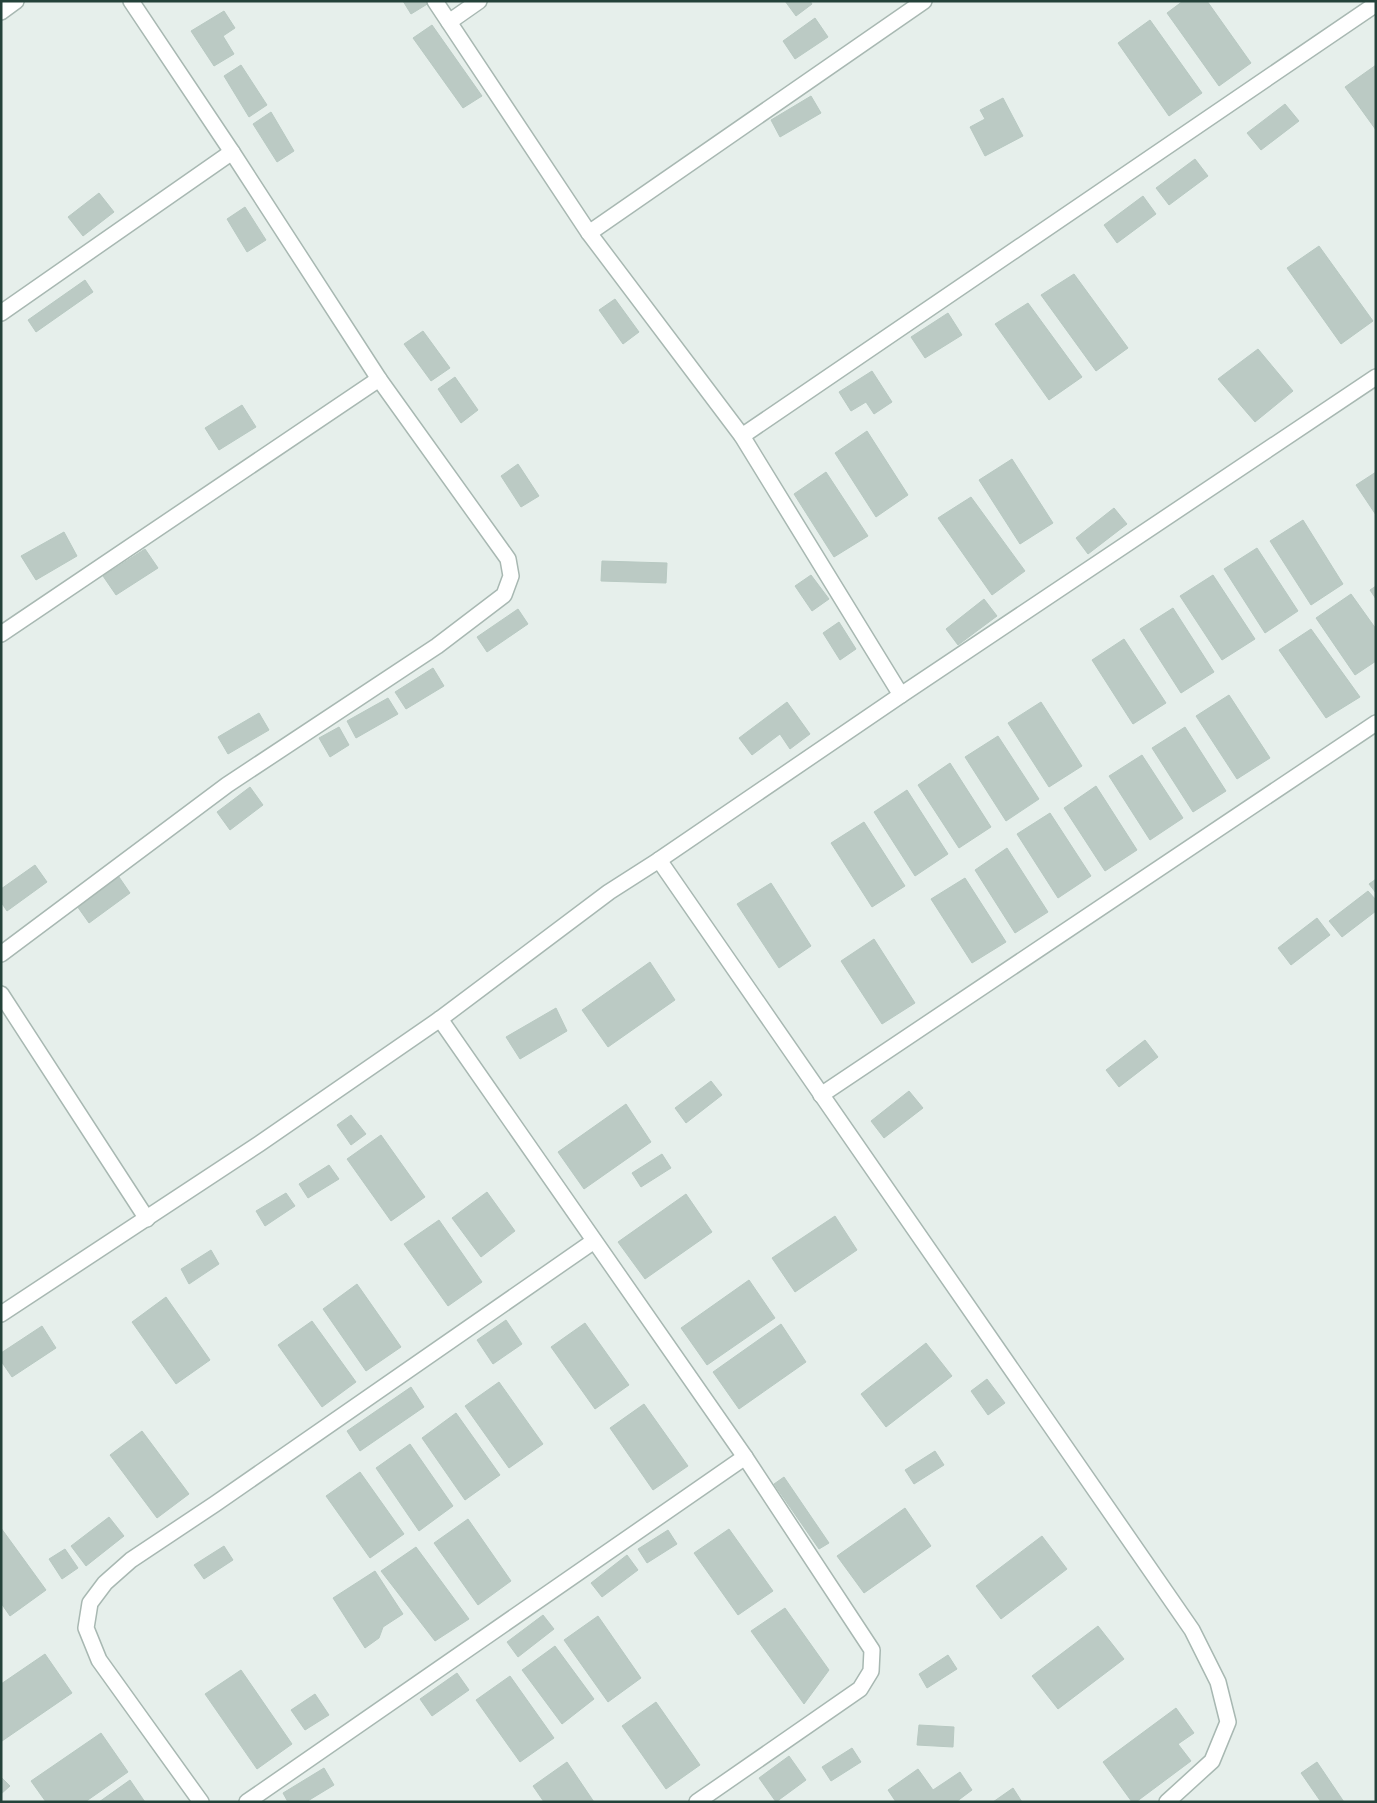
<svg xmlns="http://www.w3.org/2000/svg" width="1377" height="1803" viewBox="0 0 1377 1803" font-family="Quicksand,sans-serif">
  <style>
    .building { fill: #bbcac4; stroke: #b8c9c2 }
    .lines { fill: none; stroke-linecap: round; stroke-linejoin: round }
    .minor-casing { stroke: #a8b8b2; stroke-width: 18 }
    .minor { stroke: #fff; stroke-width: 15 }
  </style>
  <rect width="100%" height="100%" fill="#e6efeb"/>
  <!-- building -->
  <g class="building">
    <path d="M403 1H428L429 3 411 14Z"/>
    <path d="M785 1H810L812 4 796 16Z"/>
    <path d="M1183 1H1207L1251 63 1219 86 1167 13Z"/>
    <path d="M224 11 235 28 223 36 234 54 214 66 191 31Z"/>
    <path d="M815 18 828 37 795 59 783 41Z"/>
    <path d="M1150 20 1202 93 1169 116 1118 43Z"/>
    <path d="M432 25 482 96 463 108 413 38Z"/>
    <path d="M241 65 267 105 249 117 224 76Z"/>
    <path d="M1376 65V130L1345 87Z"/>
    <path d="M811 96 821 113 780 137 771 120Z"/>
    <path d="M1003 98 1023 136 985 156 970 127 985 119 980 110Z"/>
    <path d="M1285 104 1299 121 1261 150 1247 133Z"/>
    <path d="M271 112 294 151 277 162 253 124Z"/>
    <path d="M1195 159 1208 176 1169 205 1156 188Z"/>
    <path d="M99 193 114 212 83 236 68 217Z"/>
    <path d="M1143 196 1156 214 1117 243 1104 225Z"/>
    <path d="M245 207 266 240 247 252 227 219Z"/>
    <path d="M1319 246 1373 321 1341 344 1287 268Z"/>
    <path d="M1074 274 1128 348 1096 371 1041 295Z"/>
    <path d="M85 280 93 292 36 332 28 320Z"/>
    <path d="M615 299 639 332 623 344 599 310Z"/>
    <path d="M1028 303 1082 377 1049 400 995 324Z"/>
    <path d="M948 313 962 335 925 358 911 337Z"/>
    <path d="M423 331 450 368 431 381 404 344Z"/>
    <path d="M1258 349 1293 391 1255 422 1218 379Z"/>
    <path d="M872 371 892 402 874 414 866 402 851 411 839 392Z"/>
    <path d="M455 377 478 410 461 423 438 389Z"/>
    <path d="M242 405 256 427 219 450 205 428Z"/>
    <path d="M867 431 908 495 876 517 835 453Z"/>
    <path d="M1012 459 1053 523 1020 544 979 480Z"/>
    <path d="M518 464 539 496 521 507 501 476Z"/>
    <path d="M826 472 868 536 834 557 794 494Z"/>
    <path d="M1376 472V515L1356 485Z"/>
    <path d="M971 497 1025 571 992 595 938 518Z"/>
    <path d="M1114 508 1127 524 1088 554 1076 538Z"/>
    <path d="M1303 520 1343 584 1311 605 1270 541Z"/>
    <path d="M64 532 77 556 36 580 21 556Z"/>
    <path d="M1257 548 1298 611 1265 633 1224 569Z"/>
    <path d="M145 549 158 568 116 595 103 576Z"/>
    <path d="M602 561 667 563 666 583 601 581Z"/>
    <path d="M811 575 829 599 812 611 795 586Z"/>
    <path d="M1213 575 1255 639 1222 660 1180 596Z"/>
    <path d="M1376 586V599L1370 590Z"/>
    <path d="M1351 594 1376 629V661L1355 675 1316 618Z"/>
    <path d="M984 599 997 616 958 645 946 629Z"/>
    <path d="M1173 608 1214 672 1181 693 1140 629Z"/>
    <path d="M518 609 528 624 487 652 477 637Z"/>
    <path d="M839 622 856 649 840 660 823 633Z"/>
    <path d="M1311 629 1360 697 1326 718 1279 650Z"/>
    <path d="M1124 639 1166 703 1133 724 1092 660Z"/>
    <path d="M433 668 444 686 406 709 395 692Z"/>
    <path d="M1229 695 1270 758 1237 779 1196 716Z"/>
    <path d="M388 698 398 714 356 738 347 721Z"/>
    <path d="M787 702 810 734 790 749 780 734 752 755 739 738Z"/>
    <path d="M1041 702 1082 766 1049 787 1008 723Z"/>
    <path d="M259 713 269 730 228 754 218 737Z"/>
    <path d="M339 727 349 745 330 757 319 738Z"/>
    <path d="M1185 727 1226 791 1193 812 1152 748Z"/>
    <path d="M998 736 1039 799 1006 821 965 757Z"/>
    <path d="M1142 755 1183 818 1150 840 1109 776Z"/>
    <path d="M950 763 991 827 959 848 918 785Z"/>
    <path d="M1096 786 1137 850 1105 871 1064 808Z"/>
    <path d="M250 787 263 805 230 830 217 812Z"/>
    <path d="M907 790 948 854 915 876 874 812Z"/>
    <path d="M1050 813 1091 876 1058 898 1017 834Z"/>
    <path d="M864 822 905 886 872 907 831 843Z"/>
    <path d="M1007 848 1048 912 1015 933 975 870Z"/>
    <path d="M35 865 47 882 7 911 1 902V889Z"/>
    <path d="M119 877 130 893 89 923 77 906Z"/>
    <path d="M965 878 1006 942 972 963 931 899Z"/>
    <path d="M1376 879V893L1369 884Z"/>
    <path d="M771 883 811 946 779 968 737 904Z"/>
    <path d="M1368 891 1376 900V911L1342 937 1329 921Z"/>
    <path d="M1317 918 1330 935 1291 965 1278 948Z"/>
    <path d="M874 939 915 1003 882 1024 841 961Z"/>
    <path d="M650 962 675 1000 608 1047 582 1010Z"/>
    <path d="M556 1008 567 1031 520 1059 506 1037Z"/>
    <path d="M1145 1040 1158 1057 1119 1087 1106 1070Z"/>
    <path d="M711 1081 722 1095 686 1123 675 1108Z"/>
    <path d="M909 1091 923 1108 884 1138 871 1121Z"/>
    <path d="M626 1104 651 1142 584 1189 558 1152Z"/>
    <path d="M351 1115 366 1134 351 1145 337 1125Z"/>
    <path d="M381 1135 425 1197 391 1221 347 1159Z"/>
    <path d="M662 1154 671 1168 641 1187 632 1173Z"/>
    <path d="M329 1165 339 1179 308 1198 299 1184Z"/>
    <path d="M487 1192 515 1231 481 1257 452 1218Z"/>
    <path d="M286 1193 295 1206 265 1226 256 1211Z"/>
    <path d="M686 1194 712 1232 645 1279 618 1242Z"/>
    <path d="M835 1216 857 1250 795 1292 772 1258Z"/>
    <path d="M439 1220 482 1282 448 1306 404 1244Z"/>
    <path d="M211 1250 219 1264 189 1284 181 1269Z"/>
    <path d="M749 1280 775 1318 707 1365 681 1328Z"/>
    <path d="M357 1284 401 1347 366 1371 323 1309Z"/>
    <path d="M166 1297 210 1360 176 1384 132 1322Z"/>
    <path d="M506 1320 522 1344 493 1364 477 1340Z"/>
    <path d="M312 1321 356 1382 322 1407 278 1345Z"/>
    <path d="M585 1323 629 1385 595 1409 551 1347Z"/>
    <path d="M781 1324 806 1362 739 1409 713 1372Z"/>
    <path d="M42 1326 56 1348 12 1377 1 1361V1353Z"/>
    <path d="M926 1343 952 1376 886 1427 861 1394Z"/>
    <path d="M987 1379 1005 1403 988 1415 971 1391Z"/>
    <path d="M499 1382 543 1444 509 1468 465 1406Z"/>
    <path d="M411 1387 424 1407 360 1451 347 1431Z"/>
    <path d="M644 1404 688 1466 653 1490 610 1428Z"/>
    <path d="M456 1413 500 1475 465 1500 422 1438Z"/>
    <path d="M142 1431 189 1494 157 1518 110 1455Z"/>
    <path d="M410 1444 453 1506 419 1531 376 1468Z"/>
    <path d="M935 1451 944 1465 914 1484 905 1470Z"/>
    <path d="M360 1472 404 1534 370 1558 326 1496Z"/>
    <path d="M784 1477 829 1543 819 1549 774 1484Z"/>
    <path d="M905 1508 931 1546 864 1593 837 1556Z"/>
    <path d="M109 1517 124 1536 86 1566 71 1546Z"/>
    <path d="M468 1519 511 1581 478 1605 434 1543Z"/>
    <path d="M1 1528 46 1590 10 1616 1 1603Z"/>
    <path d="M729 1529 773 1591 738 1615 694 1553Z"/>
    <path d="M668 1530 677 1544 647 1563 638 1549Z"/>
    <path d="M1042 1536 1067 1569 1001 1619 976 1586Z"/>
    <path d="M224 1546 233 1560 204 1579 194 1565Z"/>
    <path d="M416 1547 469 1619 435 1641 381 1571Z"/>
    <path d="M65 1549 78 1568 62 1579 49 1559Z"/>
    <path d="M627 1555 638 1570 602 1597 591 1583Z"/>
    <path d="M375 1571 403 1614 383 1627 379 1638 365 1648 333 1598Z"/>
    <path d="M785 1608 829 1670 804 1704 751 1631Z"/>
    <path d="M543 1615 554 1629 518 1657 507 1642Z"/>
    <path d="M598 1616 641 1678 608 1702 564 1640Z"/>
    <path d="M1098 1626 1124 1659 1058 1709 1032 1676Z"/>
    <path d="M555 1646 594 1699 562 1724 522 1670Z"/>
    <path d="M45 1654 72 1693 2 1741 1 1684Z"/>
    <path d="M948 1655 957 1669 927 1688 919 1674Z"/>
    <path d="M241 1670 292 1744 257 1769 205 1694Z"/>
    <path d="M457 1673 469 1690 432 1716 420 1699Z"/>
    <path d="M510 1676 554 1738 520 1762 476 1700Z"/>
    <path d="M315 1694 329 1715 305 1730 291 1710Z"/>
    <path d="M656 1702 700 1765 666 1789 622 1726Z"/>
    <path d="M1176 1708 1194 1733 1178 1744 1191 1761 1136 1802H1132L1103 1762Z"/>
    <path d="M919 1725 954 1727 953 1747 917 1745Z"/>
    <path d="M101 1733 128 1772 85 1802H46L31 1781Z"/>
    <path d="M852 1748 861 1762 831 1781 822 1767Z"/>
    <path d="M789 1756 806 1780 776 1802 759 1778Z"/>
    <path d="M567 1762 594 1802H544L533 1786Z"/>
    <path d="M1317 1762 1344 1802H1321L1301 1773Z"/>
    <path d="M324 1768 334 1785 306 1802H288L283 1793Z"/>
    <path d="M918 1769 933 1790 960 1772 972 1790 956 1802H896L888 1790Z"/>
    <path d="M1 1777 10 1786 1 1794Z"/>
    <path d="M130 1780 145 1802H99Z"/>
    <path d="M1013 1788 1022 1802H993Z"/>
  </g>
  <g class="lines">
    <defs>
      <g id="minor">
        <path d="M435 1 589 233 742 436 901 695"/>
        <path d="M1 12 16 1"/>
        <path d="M449 22 479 1"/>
        <path d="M589 233 924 1"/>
        <path d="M1 313 232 152"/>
        <path d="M742 436 1376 4"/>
        <path d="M1 634 379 379"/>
        <path d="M659 860 1192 1630 1218 1682 1228 1722 1212 1761 1167 1802"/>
        <path d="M1 954 227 785 437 646 504 595 511 576 508 559 379 379 232 152 131 1"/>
        <path d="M1 994 147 1219"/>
        <path d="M440 1019 745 1457 872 1650 871 1671 860 1689 697 1802"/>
        <path d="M821 1095 1376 723"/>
        <path d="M1 1314 259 1144 440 1019 609 892 659 860 901 695 1376 377"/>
        <path d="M201 1802 99 1660 86 1628 90 1603 105 1583 131 1560 215 1504 594 1241"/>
        <path d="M247 1802 745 1457"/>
      </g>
    </defs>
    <!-- minor casing -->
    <use href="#minor" class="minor-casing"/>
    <!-- minor -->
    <use href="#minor" class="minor"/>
  </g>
  <!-- border -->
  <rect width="1377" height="1803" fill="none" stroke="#24423a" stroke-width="5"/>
</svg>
